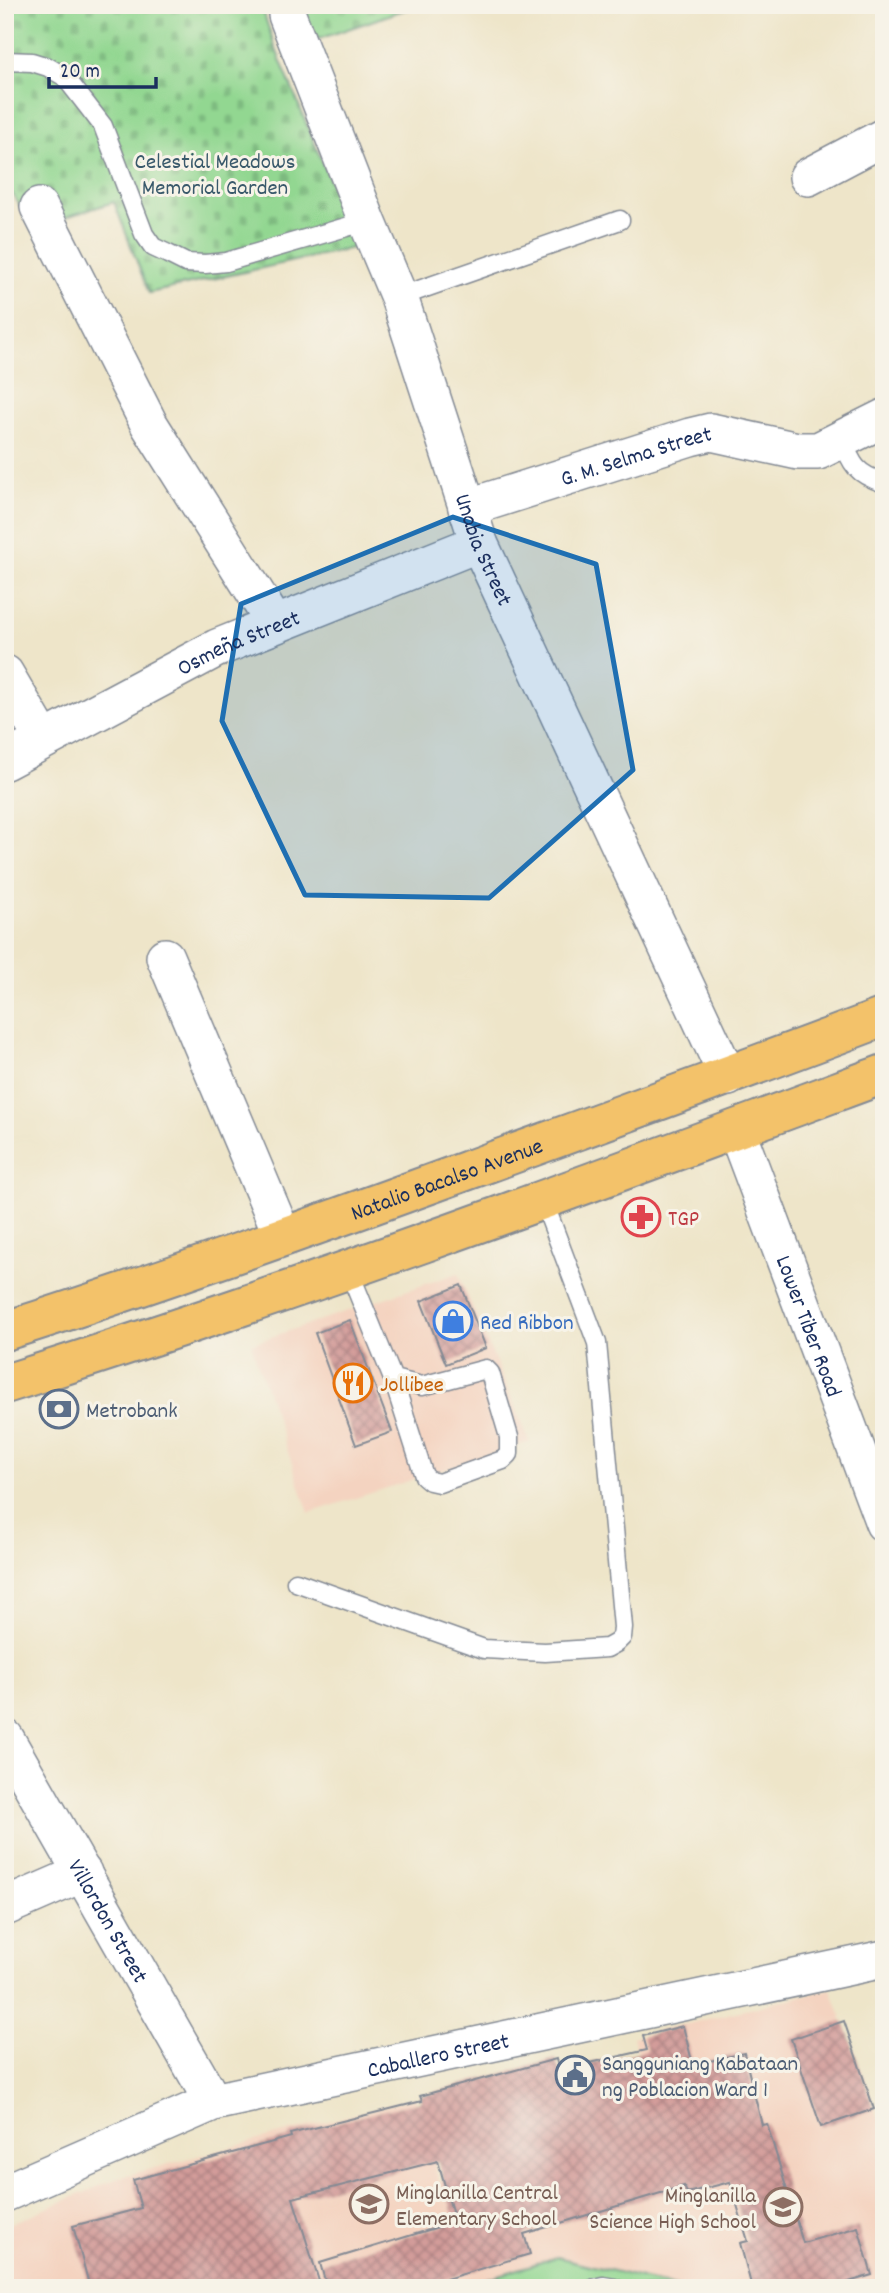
<svg xmlns="http://www.w3.org/2000/svg" width="889" height="2293" viewBox="0 0 889 2293" font-family="Dekko,sans-serif">
  <style>
    .built { fill: #f4d3c0 }
    .grass { fill: #92d791; stroke: #568378; stroke-width: 2 }
    .cemetery { fill: url(#cemetery-stones); stroke: #568378; stroke-width: 2 }
    .building { fill: url(#building-cross-hatch) }
    .lines { fill: none; stroke-linecap: round; stroke-linejoin: round }
    .lane-casing { stroke: #848a94; stroke-width: 21 }
    .street-casing { stroke: #848a94; stroke-width: 40 }
    .highway-casing { stroke: #848a94; stroke-width: 42 }
    .lane { stroke: #fff; stroke-width: 18 }
    .street { stroke: #fff; stroke-width: 37 }
    .highway { stroke: #f3c26a; stroke-width: 38 }
    .marked { fill: #1f6fb2; fill-opacity: 0.2; stroke: #1f6fb2; stroke-width: 5; stroke-linejoin: round }
    .labels { text-anchor: middle; stroke-width: 6; stroke-linejoin: round; paint-order: stroke }
    .park-label { font-size: 23px; fill: #39596b; stroke: #f7f3e8 }
    .street-label { font-size: 23px; fill: #1b2f5e; stroke: #f7f3e8 }
    .health-label { font-size: 23px; fill: #be3a42; stroke: #f7f3e8; text-anchor: start }
    .shop-label { font-size: 23px; fill: #366cbe; stroke: #f7f3e8; text-anchor: start }
    .food-label { font-size: 23px; fill: #c56008; stroke: #f7f3e8; text-anchor: start }
    .service-label { font-size: 23px; fill: #4e5e75; stroke: #f7f3e8; text-anchor: start }
    .education-label { font-size: 23px; fill: #785e54; stroke: #f7f3e8; text-anchor: start }
  </style>
  <defs>
    <pattern id="cemetery-stones" width="16" height="16" patternUnits="userSpaceOnUse" patternTransform="scale(1.75)"><rect width="16" height="16" fill="#92d791"/><path d="M2 7V4a2 2 0 0 1 4 0v3zM10 15v-3a2 2 0 0 1 4 0v3z" fill="#7db97f"/></pattern>
    <pattern id="building-cross-hatch" width="8" height="8" patternUnits="userSpaceOnUse" patternTransform="scale(1.75)"><rect width="8" height="8" fill="#d39c9a"/><path d="M0 0l8 8M0 8l8-8" fill="none" stroke="#aa8081"/></pattern>
  </defs>
  <rect width="100%" height="100%" fill="#f7f3e8"/>
  <filter id="ink" filterUnits="userSpaceOnUse"><feTurbulence type="fractalNoise" baseFrequency=".0143" numOctaves="2"/><feDisplacementMap in="SourceGraphic" scale="14" xChannelSelector="R" yChannelSelector="G"/><feConvolveMatrix kernelMatrix="1 2 1 2 8 2 1 2 1" color-interpolation-filters="sRGB"/></filter>
  <filter id="wash" filterUnits="userSpaceOnUse"><feTurbulence type="fractalNoise" baseFrequency=".00686" numOctaves="4" result="noise"/><feDisplacementMap in="SourceGraphic" scale="28" xChannelSelector="R" yChannelSelector="G"/><feGaussianBlur stdDeviation="1.57" result="paint"/><feColorMatrix in="noise" values="0 0 0 0 0 0 0 0 0 0 0 0 0 0 0 0 0 1.4 0 .05"/><feComposite in="paint" operator="in"/></filter>
  <g filter="url(#wash)">
    <rect width="100%" height="100%" fill="#eee5c9"/>
    <!-- built -->
    <g class="built">
      <path d="M458 1273 530 1442 309 1513 251 1344Z"/>
      <path d="M831 1989 884 2132V2283L871 2288H681L557 2257 457 2288H5V2226L121 2177 415 2098 439 2181 659 2123 633 2037Z"/>
    </g>
    <!-- grass -->
    <path class="grass" d="M557 2257 681 2288H457Z"/>
    <!-- cemetery -->
    <g class="cemetery">
      <path d="M5 5H261L275 47 357 247 149 293 114 202 33 227 5 182Z"/>
      <path d="M298 5H418L310 42Z"/>
    </g>
    <g id="blocks">
      <!-- building -->
      <g class="building">
        <path d="M461 1285 486 1348 446 1364 421 1301Z"/>
        <path d="M350 1320 392 1432 356 1445 315 1333Z"/>
        <path d="M844 2021 874 2109 821 2127 791 2039Z"/>
        <path d="M683 2026 693 2065 744 2053 762 2125 767 2124 803 2243 858 2227 872 2275 829 2288H752L740 2243 748 2241 730 2182 687 2193 684 2186 524 2234 530 2254 416 2288H327L320 2263 455 2222 438 2161 293 2198 319 2281 298 2288H90L73 2226 141 2208 133 2180 291 2137 290 2134 422 2101 420 2096 556 2059 559 2070 647 2050 643 2036Z"/>
      </g>
    </g>
  </g>
  <g filter="url(#ink)">
    <use href="#blocks" fill-opacity="0" stroke="#848a94" stroke-width="2"/>
    <g class="lines">
      <defs>
        <g id="lane">
          <path d="M5 61 32 62 48 67 65 77 86 104 103 126 144 234 153 247 168 254 186 263 205 264 226 262 367 221"/>
          <path d="M399 297 620 220"/>
          <path d="M842 439C852 465 856 474 884 483"/>
          <path d="M349 1271 393 1379 424 1476 430 1481 439 1483 503 1460 509 1454V1437L490 1373 486 1369 422 1386 393 1379"/>
          <path d="M296 1582 484 1649 545 1652 607 1648 616 1643 622 1637 623 1627 597 1343 543 1200"/>
          <path d="M595 2288 603 2286 615 2288"/>
        </g>
        <g id="street">
          <path id="s1" d="M287 15 367 221 399 297 479 543 728 1077"/>
          <path d="M808 177 884 137"/>
          <path d="M39 207 149 424 275 624"/>
          <path id="s2" d="M467 508 690 437 711 432 798 451H818L884 418"/>
          <path d="M5 674 43 739"/>
          <path id="s3" d="M5 761 217 648 479 543"/>
          <path d="M165 957 283 1237"/>
          <path id="s4" d="M736 1129 884 1523"/>
          <path id="s5" d="M5 1738 213 2102"/>
          <path d="M5 1907 83 1873"/>
          <path id="s6" d="M5 2193 213 2102 884 1959"/>
        </g>
        <g id="highway">
          <path id="s7" d="M5 1331C160 1282 313 1227 466 1171 606 1120 745 1070 884 1017"/>
          <path d="M5 1384C302 1291 593 1182 884 1074"/>
        </g>
      </defs>
      <!-- lane casing -->
      <use href="#lane" class="lane-casing"/>
      <!-- street casing -->
      <use href="#street" class="street-casing"/>
      <!-- highway casing -->
      <use href="#highway" class="highway-casing"/>
      <!-- lane -->
      <use href="#lane" class="lane"/>
      <!-- street -->
      <use href="#street" class="street"/>
      <!-- highway -->
      <use href="#highway" class="highway"/>
    </g>
  </g>
  <!-- marked area -->
  <path class="marked" d="M453 517 596 564 633 770 489 898 305 895 222 721 241 604Z"/>
  <!-- icons -->
  <defs>
    <symbol id="pharmacy-ring" viewBox="-11 -11 22 22"><circle r="9.5" fill="#f7f3e8" stroke="#e0444e" stroke-width="1.5"/><path d="M-2-6h4v4h4v4h-4v4h-4v-4h-4v-4h4Z" fill="#e0444e"/></symbol>
    <symbol id="shop-ring" viewBox="-11 -11 22 22"><circle r="9.5" fill="#f7f3e8" stroke="#3f7fe0" stroke-width="1.5"/><path d="M-5-2.5h2.3a2.7 3.5 0 0 1 5.4 0H5L5.5 6h-11ZM-1.5-2.5h3a1.5 2.3 0 0 0-3 0Z" fill="#3f7fe0"/></symbol>
    <symbol id="restaurant-ring" viewBox="-11 -11 22 22"><circle r="9.5" fill="#f7f3e8" stroke="#e8710a" stroke-width="1.5"/><path d="M-5-6h1v4h1v-4h1v4h1v-4h1v5L-1.5 .5V6h-2V.5L-5-1ZM5-6V6H3V1.5H1.5Q1.5-4 5-6Z" fill="#e8710a"/></symbol>
    <symbol id="bank-ring" viewBox="-11 -11 22 22"><circle r="9.5" fill="#f7f3e8" stroke="#5c6f8a" stroke-width="1.5"/><path d="M-6-4H6V4H-6ZM0-2.3a2.3 2.3 0 1 0 0 4.6a2.3 2.3 0 1 0 0-4.6Z" fill="#5c6f8a"/></symbol>
    <symbol id="civic-ring" viewBox="-11 -11 22 22"><circle r="9.5" fill="#f7f3e8" stroke="#5c6f8a" stroke-width="1.5"/><path d="M-.6-6.5H3V-4.5H.6V-3L4-1V1h2V6H-6V1h2V-1L-.6-3ZM-1.2 2.5V6h2.4V2.5Z" fill="#5c6f8a"/></symbol>
    <symbol id="school-ring" viewBox="-11 -11 22 22"><circle r="9.5" fill="#f7f3e8" stroke="#8d6e63" stroke-width="1.5"/><path d="M0-5L7-2L0 1L-7-2ZM-4 1L0 2.5L4 1V4Q0 6-4 4Z" fill="#8d6e63"/></symbol>
  </defs>
  <g fill-rule="evenodd">
    <use href="#pharmacy-ring" x="619" y="1195" width="44" height="44"/>
    <use href="#shop-ring" x="431" y="1299" width="44" height="44"/>
    <use href="#restaurant-ring" x="331" y="1361" width="44" height="44"/>
    <use href="#bank-ring" x="37" y="1387" width="44" height="44"/>
    <use href="#civic-ring" x="553" y="2053" width="44" height="44"/>
    <use href="#school-ring" x="347" y="2182" width="44" height="44"/>
    <use href="#school-ring" x="761" y="2185" width="44" height="44"/>
  </g>
  <g class="labels">
    <!-- park labels -->
    <g class="park-label">
      <text x="215" y="168">Celestial Meadows<tspan x="215" dy="26">Memorial Garden</tspan></text>
    </g>
    <!-- street labels -->
    <g class="street-label">
      <text dy="8" stroke="none"><textPath href="#s2" startOffset="177">G. M. Selma Street</textPath></text>
      <text dy="8" stroke="none"><textPath href="#s1" startOffset="570">Unabia Street</textPath></text>
      <text dy="8" stroke="none"><textPath href="#s3" startOffset="262">Osmeña Street</textPath></text>
      <text dy="8" stroke="none"><textPath href="#s7" startOffset="467">Natalio Bacalso Avenue</textPath></text>
      <text dy="8" stroke="none"><textPath href="#s4" startOffset="210">Lower Tiber Road</textPath></text>
      <text dy="8" stroke="none"><textPath href="#s5" startOffset="210">Villordon Street</textPath></text>
      <text dy="8" stroke="none"><textPath href="#s6" startOffset="457">Caballero Street</textPath></text>
    </g>
    <!-- health labels -->
    <g class="health-label">
      <text x="668" y="1225">TGP</text>
    </g>
    <!-- shop labels -->
    <g class="shop-label">
      <text x="480" y="1329">Red Ribbon</text>
    </g>
    <!-- food labels -->
    <g class="food-label">
      <text x="380" y="1391">Jollibee</text>
    </g>
    <!-- service labels -->
    <g class="service-label">
      <text x="86" y="1417">Metrobank</text>
      <text x="602" y="2070">Sangguniang Kabataan<tspan x="602" dy="26">ng Poblacion Ward 1</tspan></text>
    </g>
    <!-- education labels -->
    <g class="education-label">
      <text x="396" y="2199">Minglanilla Central<tspan x="396" dy="26">Elementary School</tspan></text>
      <text x="756" y="2202" text-anchor="end">Minglanilla<tspan x="756" dy="26">Science High School</tspan></text>
    </g>
  </g>
  <!-- margin -->
  <rect width="889" height="2293" fill="none" stroke="#f7f3e8" stroke-width="28"/>
  <!-- scale -->
  <path d="M49 77v10h107v-10" fill="none" stroke="#1b2f5e" stroke-width="3.5"/>
  <text x="60" y="77" font-size="21" fill="#1b2f5e" stroke="#f7f3e8" stroke-width="5" paint-order="stroke">20 m</text>
</svg>
